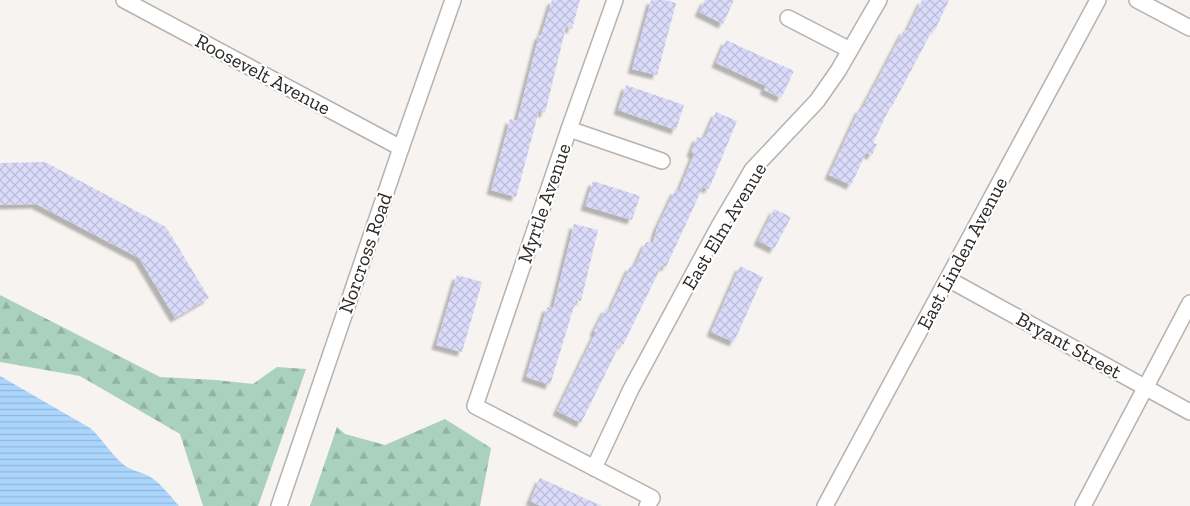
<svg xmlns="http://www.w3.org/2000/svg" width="1190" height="506" viewBox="0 0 1190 506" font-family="'Zilla Slab',serif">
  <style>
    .forest { fill: url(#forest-firs) }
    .water { fill: url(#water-rules) }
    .building { fill: url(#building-cross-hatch); filter: url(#shadow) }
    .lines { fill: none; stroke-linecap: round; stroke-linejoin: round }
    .minor-casing { stroke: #b5b2af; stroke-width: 18 }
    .minor { stroke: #fff; stroke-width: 15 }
    .labels { text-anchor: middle; stroke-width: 4.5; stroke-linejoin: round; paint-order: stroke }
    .street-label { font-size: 20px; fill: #2a2928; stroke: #fff }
  </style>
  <defs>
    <pattern id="forest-firs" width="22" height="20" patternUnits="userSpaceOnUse" patternTransform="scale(1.25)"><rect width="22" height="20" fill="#aad1bd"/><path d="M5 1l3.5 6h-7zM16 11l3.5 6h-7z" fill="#92b3a2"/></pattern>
    <pattern id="water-rules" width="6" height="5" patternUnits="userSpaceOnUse" patternTransform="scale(1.25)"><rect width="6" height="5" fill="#abd5fd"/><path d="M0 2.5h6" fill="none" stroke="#93b7d9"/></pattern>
    <pattern id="building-cross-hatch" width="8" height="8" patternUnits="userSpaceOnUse" patternTransform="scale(1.25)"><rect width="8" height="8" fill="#dadbfa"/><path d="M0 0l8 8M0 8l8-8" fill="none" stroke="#bbbcd6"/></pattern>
    <filter id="shadow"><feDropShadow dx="-4.5" dy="4.5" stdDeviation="1" flood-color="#0004"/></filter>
  </defs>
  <rect width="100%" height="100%" fill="#f6f3f0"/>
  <!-- forest -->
  <g class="forest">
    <path d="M0 295 160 377 216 380 253 384 277 367 306 369 258 506H203L180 434 80 376 0 362Z"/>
    <path d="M445 419 491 448 480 506H310L337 427 345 434 385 445Z"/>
  </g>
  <!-- water -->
  <path class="water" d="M0 376 90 428C103 439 111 455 124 465 132 471 141 472 149 476 161 483 170 496 179 506H0Z"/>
  <!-- building -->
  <g class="building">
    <path d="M552 0H580L572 29 566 27 545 113 539 111 516 197 491 190 510 119 517 121 539 35H541Z"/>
    <path d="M651 0H665L676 3 657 75 632 69Z"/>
    <path d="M705 0H734L723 24 699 12Z"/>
    <path d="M922 0H949L935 30 933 29 891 108 890 107 873 143 877 144 872 155 866 153 851 185 829 175 860 108 862 109 904 30 907 31Z"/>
    <path d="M726 40 794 71 781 98 764 90 766 86 716 63Z"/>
    <path d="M626 85 684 105 676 130 618 110Z"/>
    <path d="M716 112 737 121 709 189 703 187 666 267 662 265 623 345 620 344 581 423 557 411 596 332 594 331 606 308 610 310 630 266 634 268 646 242 653 243 657 228 675 190 679 191 694 154 691 152 697 137 704 139Z"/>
    <path d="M45 162 166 227 209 298 175 318 139 258 36 204 0 205V163Z"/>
    <path d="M593 181 640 196 632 220 585 206Z"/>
    <path d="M774 209 791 217 774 249 758 241Z"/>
    <path d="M574 224 598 230 581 301 576 300 550 385 526 377 547 307 553 308Z"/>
    <path d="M740 266 763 277 734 342 711 332Z"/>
    <path d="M457 275 482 282 462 352 436 345Z"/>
    <path d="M540 478 602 506H541L530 501Z"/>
  </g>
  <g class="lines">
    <defs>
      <g id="minor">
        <path d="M124 0 401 148"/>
        <path d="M615 0 569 129 475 406 652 498 647 506"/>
        <path d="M1137 0 1190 28"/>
        <path d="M788 18 850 50"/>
        <path d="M569 129 662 161"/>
        <path d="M948 279 1190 412"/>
        <path d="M594 468 631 389 719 226 752 170 817 101 838 71 879 0"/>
        <path d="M279 506 401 148 453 0"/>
        <path d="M825 506 1098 0"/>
        <path d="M1083 506 1190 303"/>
      </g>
    </defs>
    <!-- minor casing -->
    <use href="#minor" class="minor-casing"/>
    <!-- minor -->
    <use href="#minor" class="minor"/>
  </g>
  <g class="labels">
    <!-- street labels -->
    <g class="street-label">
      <text transform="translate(263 74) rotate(28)" y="7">Roosevelt Avenue</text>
      <text transform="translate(544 203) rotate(-71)" y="7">Myrtle Avenue</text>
      <text transform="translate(724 226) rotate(-59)" y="7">East Elm Avenue</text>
      <text transform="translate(365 253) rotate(-71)" y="7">Norcross Road</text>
      <text transform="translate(962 253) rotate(-62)" y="7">East Linden Avenue</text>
      <text transform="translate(1069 345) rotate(29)" y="7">Bryant Street</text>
    </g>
  </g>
</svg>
